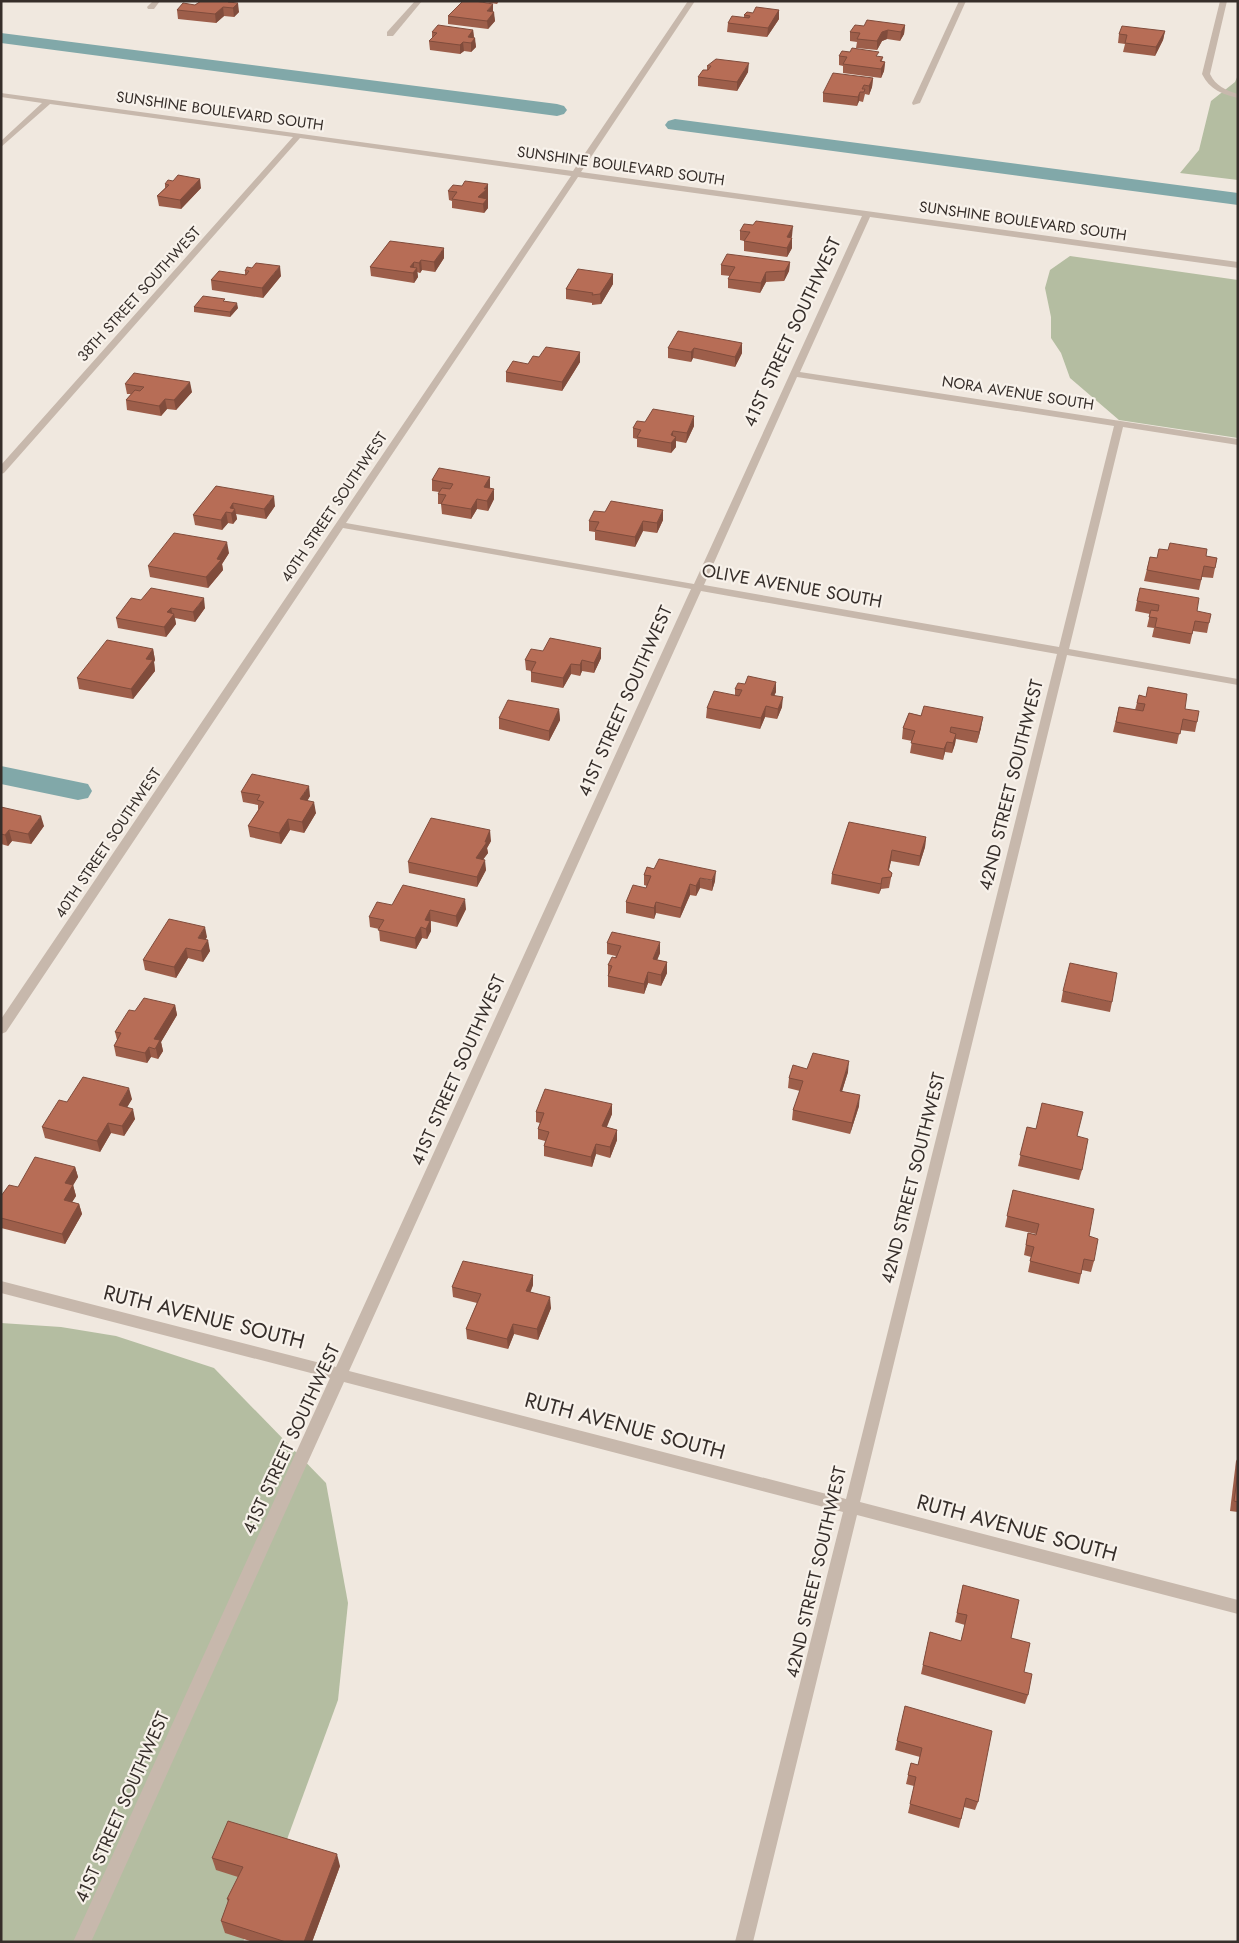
<svg xmlns="http://www.w3.org/2000/svg" width="1239" height="1943" viewBox="0 0 1239 1943" font-family="Jost,sans-serif">
  <style>
    .green { fill: #b4bda1 }
    .lines { fill: none; stroke-linecap: round; stroke-linejoin: round }
    .canal { fill: #81a8a9; fill-rule: evenodd }
    .minor { fill: #c7b8ac; fill-rule: evenodd }
    .wall { fill: #9d5e4a }
    .shaded-wall { fill: #804c3c }
    .building { fill: #b76d56; stroke: #804c3c }
    .labels { text-anchor: middle; stroke-width: 4.5; stroke-linejoin: round; paint-order: stroke }
    .far-street-label { font-size: 15px; fill: #362e2a; stroke: #f8f2eb }
    .street-label { font-size: 18px; fill: #362e2a; stroke: #f8f2eb }
    .near-street-label { font-size: 21px; fill: #362e2a; stroke: #f8f2eb }
  </style>
  <rect width="100%" height="100%" fill="#f0e8df"/>
  <!-- green -->
  <g class="green">
    <path d="M1238 75V180L1180 173 1199 150 1211 101 1235 82Z"/>
    <path d="M1070 256 1238 280V438L1119 420 1070 378 1061 353 1051 338V317L1045 288 1050 270Z"/>
    <path d="M1 1323 61 1327 116 1336 214 1368 326 1483 348 1603 338 1700 282 1853 243 1942H1Z"/>
  </g>
  <g class="lines">
    <!-- canal -->
    <g class="canal">
      <path d="M1 33 557 104 564 106 567 110 564 114 557 116 1 43Z"/>
      <path d="M675 119 1238 193V205L668 129 665 125 668 121Z"/>
      <path d="M1 766 88 784 92 791 88 798 78 800 1 784Z"/>
    </g>
    <!-- minor -->
    <g class="minor">
      <path d="M153 1H160L154 9H148L147 7Z"/>
      <path d="M415 1H422L393 36H387V32Z"/>
      <path d="M688 1H695L581 172 1238 262V268L870 217 800 372 1238 439V445L1123 427 1069 649 1238 679V685L1067 655 860 1502 1238 1600V1614L857 1515 753 1942H735L843 1512 344 1382 91 1942H73L330 1378 1 1293V1281L336 1367 691 589 343 528 6 1032 1 1034V1019L571 176 300 138 4 473 1 474V465L293 137 50 104 1 147V141L42 103 1 97V93L573 171ZM578 177 862 216 694 584 346 523ZM797 377 1114 426 1059 647 704 585ZM701 591 1057 654 846 1499 349 1371Z"/>
      <path d="M959 1H966L920 103 913 105 912 103Z"/>
      <path d="M1220 1H1227L1210 74C1216 86 1225 90 1238 94V98C1222 94 1210 90 1202 74Z"/>
    </g>
  </g>
  <!-- wall -->
  <g class="wall">
    <path d="M201 1H233L239 12 234 17 224 16 216 23 178 19 177 10 195 5Z"/>
    <path d="M477 1H499L497 4Z"/>
    <path d="M779 10V19L767 37 727 32 728 23 744 18V15L753 13Z"/>
    <path d="M493 12 495 21 488 29 448 24V16Z"/>
    <path d="M905 25 904 34 900 41 887 39 882 41 877 50 856 48 857 42 850 41V32L864 26Z"/>
    <path d="M473 30 474 37 476 47 471 52 464 51 460 54 430 50 429 41 432 38V32Z"/>
    <path d="M1165 31 1163 40 1155 56 1123 52 1125 44 1118 43 1119 34Z"/>
    <path d="M839 56 883 57 882 61 885 62 884 71 881 78 843 73V66L839 65Z"/>
    <path d="M707 66 748 72 737 91 698 86V77L707 70Z"/>
    <path d="M873 78 872 87 869 95 865 94 863 102 859 101 857 106 823 102V93Z"/>
    <path d="M165 184 201 188 181 209 159 206 157 196 165 188Z"/>
    <path d="M448 191 488 194 487 199 488 208 484 213 452 208V201L449 200Z"/>
    <path d="M740 231 792 236 791 238H792V248L787 257 744 251V241L740 240Z"/>
    <path d="M390 241 444 258 435 272 422 270 420 273 417 272 418 277 414 283 371 276 370 267Z"/>
    <path d="M790 262 789 271 784 281 766 282 760 293 728 288V279L730 276 721 275V265Z"/>
    <path d="M245 271 281 276 263 298 212 290 211 280 245 275Z"/>
    <path d="M613 274V284L601 304 592 305V303L566 299V289Z"/>
    <path d="M225 301 238 308 230 317 194 312V307Z"/>
    <path d="M742 343V353L735 367 693 358 691 362 668 358V348Z"/>
    <path d="M580 352V362L562 391 506 382V372L528 364 539 357Z"/>
    <path d="M125 384 192 392 176 410 167 409 161 416 127 410 126 400 131 394H127Z"/>
    <path d="M645 422 694 426 686 443 676 441V447L671 453 637 447V439L633 438V428Z"/>
    <path d="M490 477V488L494 499 488 511 477 509 471 519 442 514 441 504H438V494L439 492 432 491V480Z"/>
    <path d="M216 486 275 506 266 519 236 514 237 519 233 524 228 523 222 530 195 525 193 515Z"/>
    <path d="M663 520 657 533 643 531 635 547 595 540V532L589 531V521Z"/>
    <path d="M229 553 222 564 223 570 208 588 150 577 148 566Z"/>
    <path d="M1206 556 1217 558 1213 578 1202 577 1199 590 1144 581 1150 557 1157 558Z"/>
    <path d="M141 600 205 608 195 622 175 618 176 624 166 637 118 628 116 618Z"/>
    <path d="M1137 601 1197 611 1209 623 1207 633 1193 631 1190 644 1152 637 1154 628 1147 627 1150 614 1135 611Z"/>
    <path d="M153 649 155 660 154 662 155 671 133 699 79 689 77 678Z"/>
    <path d="M543 651 601 658 594 673 582 671 580 676 571 674 563 688 531 682V671L526 670 525 660Z"/>
    <path d="M735 689 776 692 774 695 782 707 777 719 765 717 760 729 706 718 707 708 735 695Z"/>
    <path d="M1139 695 1185 709 1197 722 1195 732 1180 730 1177 744 1113 732 1119 707 1135 710Z"/>
    <path d="M559 709 560 720 549 741 499 729V718Z"/>
    <path d="M909 713 981 728 977 743 956 739 955 744 952 753 945 752 943 760 910 753 912 741 902 739 903 728Z"/>
    <path d="M241 792 310 796 307 801 316 813 304 833 290 830 281 844 250 837 248 826 258 810V805L243 802Z"/>
    <path d="M1 807 44 826 31 844 12 841 8 846 1 844Z"/>
    <path d="M926 837 925 847 919 866 891 861 889 870 892 873 889 888 881 889 879 894 831 884 832 874Z"/>
    <path d="M491 841 487 848 488 853 483 859 486 870 477 887 409 873 408 862Z"/>
    <path d="M647 867 715 881 712 891 700 888 696 896 690 895 680 918 656 913 654 919 626 913V902L646 888 647 886 644 885V875Z"/>
    <path d="M392 905 466 909 457 927 431 921V931L427 939 422 938 416 949 380 941 379 929 370 927 369 917Z"/>
    <path d="M207 937 205 940 210 951 203 962 188 958 176 978 145 970 143 960Z"/>
    <path d="M607 943 660 953 657 960 667 962V973L661 986 648 983 644 994 608 987V965L616 956 607 954Z"/>
    <path d="M1063 991 1112 1002 1110 1012 1061 1002Z"/>
    <path d="M175 1005 177 1015 161 1042 163 1051 158 1059 151 1057 147 1063 116 1056 114 1046 117 1040 115 1032 135 1011Z"/>
    <path d="M807 1069 848 1072 842 1091 859 1106 850 1134 792 1120 793 1110 800 1091 788 1088 789 1078Z"/>
    <path d="M132 1099 127 1107 135 1119 124 1136 111 1133 100 1152 45 1138 42 1127 67 1102Z"/>
    <path d="M612 1104V1114L606 1127 617 1130V1140L610 1158 596 1154 592 1167 544 1156V1146L545 1141 538 1139V1129L540 1123 536 1122V1112Z"/>
    <path d="M1027 1127 1077 1136 1082 1170 1079 1180 1018 1166Z"/>
    <path d="M75 1167 78 1177 73 1185 76 1196 72 1202 79 1204 82 1214 65 1244 1 1228V1196L18 1187Z"/>
    <path d="M1013 1190 1089 1236 1094 1261 1091 1272 1082 1270 1079 1284 1028 1272 1031 1257 1024 1255 1028 1233 1036 1235V1234L1005 1227Z"/>
    <path d="M533 1285 530 1292 551 1308 538 1340 514 1334 508 1349 467 1339 466 1329 477 1303 453 1297 452 1287Z"/>
    <path d="M1238 1458V1512L1230 1511 1236 1461Z"/>
    <path d="M963 1585 1011 1638 1024 1672 1028 1695 1025 1704 921 1674 930 1632 961 1641 965 1625 955 1622Z"/>
    <path d="M905 1706 978 1802 975 1810 964 1807 959 1828 908 1813 914 1786 906 1784 911 1763 918 1765 920 1757 895 1750Z"/>
    <path d="M212 1858 340 1866 312 1942H253L225 1933 221 1921 228 1902 227 1899 238 1877 216 1870Z"/>
  </g>
  <!-- shaded-wall -->
  <g class="shaded-wall">
    <path d="M238 3 239 12 234 17 233 8Z"/>
    <path d="M493 4V12L487 11Z"/>
    <path d="M223 7 224 16 216 23 215 14Z"/>
    <path d="M779 10V19L767 37 768 28Z"/>
    <path d="M494 12 495 21 488 29 487 21Z"/>
    <path d="M905 25 904 34 900 41 901 32Z"/>
    <path d="M473 30 474 39 468 37Z"/>
    <path d="M888 30 887 39 882 41 877 50V41L882 32Z"/>
    <path d="M1165 31 1163 40 1155 56 1156 47Z"/>
    <path d="M475 38 476 47 471 52V43Z"/>
    <path d="M463 42 464 51 460 54V45Z"/>
    <path d="M885 62 884 71 881 78V69Z"/>
    <path d="M749 63 748 72 737 91V82Z"/>
    <path d="M873 78 872 87 869 95V86Z"/>
    <path d="M860 92 859 101 857 106 858 97Z"/>
    <path d="M200 179 201 188 181 209 180 200Z"/>
    <path d="M488 184V208L484 213 483 204 478 197Z"/>
    <path d="M793 226 792 236 786 247 787 237Z"/>
    <path d="M792 238V248L787 257V248Z"/>
    <path d="M444 248V258L435 272 434 262Z"/>
    <path d="M421 260 422 270 420 273 419 263Z"/>
    <path d="M414 262V271L417 268 418 277 414 283 413 273 410 267Z"/>
    <path d="M790 262 789 271 784 281 785 271Z"/>
    <path d="M280 266 281 276 263 298 262 288Z"/>
    <path d="M766 272V282L760 293 761 283Z"/>
    <path d="M613 274V284L601 304 600 294Z"/>
    <path d="M237 303 238 308 230 317V312Z"/>
    <path d="M742 343V353L735 367V357Z"/>
    <path d="M694 348 693 358 691 362V352Z"/>
    <path d="M580 352V362L562 391V382Z"/>
    <path d="M190 382 192 392 176 410 174 400Z"/>
    <path d="M165 399 167 409 161 416 159 406Z"/>
    <path d="M694 416V426L686 443 687 433Z"/>
    <path d="M673 431V441L676 437V447L671 453V435Z"/>
    <path d="M490 477V487L484 497V487Z"/>
    <path d="M494 489V499L488 511 487 501Z"/>
    <path d="M274 496 275 506 266 519 264 509Z"/>
    <path d="M477 499V509L471 519V509Z"/>
    <path d="M233 503 234 510 235 509 237 519 233 524 230 508Z"/>
    <path d="M663 510V520L657 533V523Z"/>
    <path d="M226 512 228 523 222 530 221 520Z"/>
    <path d="M643 521V531L635 547V537Z"/>
    <path d="M227 542 229 553 222 564 223 570 208 588 206 577Z"/>
    <path d="M204 598 205 608 195 622 193 612Z"/>
    <path d="M171 608 173 616 174 614 176 624 166 637 164 627 167 612Z"/>
    <path d="M601 648V658L594 673V663Z"/>
    <path d="M153 649 155 660 154 662 155 671 133 699 131 689 146 659Z"/>
    <path d="M582 660V671L580 676V665Z"/>
    <path d="M571 664V674L563 688V678Z"/>
    <path d="M776 682V692L770 705 771 695Z"/>
    <path d="M783 697 782 707 777 719 778 709Z"/>
    <path d="M766 706 765 717 760 729 761 718Z"/>
    <path d="M559 709 560 720 549 741V731Z"/>
    <path d="M983 717 981 728 977 743 979 732Z"/>
    <path d="M956 734 955 744 952 753 953 743Z"/>
    <path d="M947 742 945 752 943 760 944 749Z"/>
    <path d="M309 786 310 796 302 810 300 799Z"/>
    <path d="M314 802 316 813 304 833 302 822Z"/>
    <path d="M41 816 44 826 31 844 28 834Z"/>
    <path d="M288 819 290 830 281 844 279 833Z"/>
    <path d="M9 830 12 841 8 846 5 835Z"/>
    <path d="M490 830 491 841 487 848 488 853 477 868 476 858Z"/>
    <path d="M926 837 925 847 919 866 920 856Z"/>
    <path d="M892 850 891 861 886 880Z"/>
    <path d="M485 860 486 870 477 887V877Z"/>
    <path d="M716 871 715 881 712 891V880Z"/>
    <path d="M700 878V888L696 896V886Z"/>
    <path d="M882 878 881 889 879 894 881 884Z"/>
    <path d="M690 884V895L680 918 681 908Z"/>
    <path d="M465 899 466 909 457 927 456 916Z"/>
    <path d="M656 902V913L654 919V908Z"/>
    <path d="M430 910 431 931 427 939 425 920Z"/>
    <path d="M205 927 207 937 200 949 198 938Z"/>
    <path d="M421 927 422 938 416 949 415 938Z"/>
    <path d="M208 940 210 951 203 962 201 951Z"/>
    <path d="M660 942V953L653 970V959Z"/>
    <path d="M186 948 188 958 176 978 174 967Z"/>
    <path d="M667 962V973L661 986V975Z"/>
    <path d="M648 972V983L644 994V984Z"/>
    <path d="M175 1005 177 1015 161 1042 163 1051 158 1059 154 1039Z"/>
    <path d="M149 1047 151 1057 147 1063 145 1053Z"/>
    <path d="M849 1061 848 1072 839 1101 840 1091Z"/>
    <path d="M129 1088 132 1099 122 1116 119 1105Z"/>
    <path d="M860 1095 859 1106 850 1134 852 1123Z"/>
    <path d="M612 1104V1114L603 1137 602 1126Z"/>
    <path d="M133 1109 135 1119 124 1136 122 1126Z"/>
    <path d="M108 1123 111 1133 100 1152 97 1141Z"/>
    <path d="M617 1130V1140L610 1158V1147Z"/>
    <path d="M596 1144V1154L592 1167 591 1157Z"/>
    <path d="M75 1167 78 1177 68 1194 65 1183Z"/>
    <path d="M73 1185 76 1196 67 1210 64 1200Z"/>
    <path d="M79 1204 82 1214 65 1244 62 1234Z"/>
    <path d="M533 1275V1285L527 1302 526 1291Z"/>
    <path d="M550 1297 551 1308 538 1340 537 1329Z"/>
    <path d="M513 1324 514 1334 508 1349 507 1339Z"/>
    <path d="M337 1854 340 1866 312 1942H304Z"/>
  </g>
  <!-- building -->
  <g class="building">
    <path d="M201 1H228V2L238 3 233 8 223 7 215 14 177 10 183 3 195 5Z"/>
    <path d="M463 1H475L493 4 487 11 494 12 487 21 448 16Z"/>
    <path d="M756 7 779 10 768 28 728 23 732 16 749 18 750 16 744 15 747 12 753 13Z"/>
    <path d="M867 20 905 25 901 32 888 30 882 32 877 41 857 39 860 33 850 32 855 25 864 26Z"/>
    <path d="M438 25 473 30 468 37 475 38 471 43 463 42 460 45 429 41 437 33 432 32Z"/>
    <path d="M1122 26 1165 31 1156 47 1125 43 1127 35 1119 34Z"/>
    <path d="M852 48 879 52 876 56 883 57 880 61 885 62 881 69 843 64 847 57 839 56 842 51 850 52Z"/>
    <path d="M716 59 749 63 737 82 698 77 703 70H708L711 66H707Z"/>
    <path d="M833 73 873 78 869 86 864 85 862 89H865L864 92H860L858 97 823 93Z"/>
    <path d="M178 175 200 179 180 200 157 196 169 185 165 184 168 180 173 181Z"/>
    <path d="M465 181 488 184 484 189H487L478 197 487 199 483 204 452 199 457 192 448 191 453 185 462 186Z"/>
    <path d="M756 221 793 226 787 237 792 238 787 248 744 241 750 232 740 231 744 224 753 225Z"/>
    <path d="M390 241 444 248 434 262 421 260 419 263 414 262 410 267 417 268 413 273 370 267Z"/>
    <path d="M727 254 790 262 785 271 766 272 761 283 728 279 735 267 721 265Z"/>
    <path d="M256 263 280 266 262 288 211 280 219 271 246 275 249 271H245L247 267 252 268Z"/>
    <path d="M578 269 613 274 600 294 592 295 593 293 566 289Z"/>
    <path d="M203 296 225 299 223 301 237 303 230 312 194 307Z"/>
    <path d="M678 331 742 343 735 357 694 348 691 352 668 348Z"/>
    <path d="M546 347 580 352 562 382 506 372 513 361 528 364 533 356 539 357Z"/>
    <path d="M134 373 190 382 174 400 165 399 159 406 126 400 135 390 140 391 144 387 125 384Z"/>
    <path d="M653 409 694 416 687 433 673 431 671 435 676 437 671 443 637 437 641 430 633 428 637 421 645 422Z"/>
    <path d="M439 468 490 477 484 487 494 489 487 501 477 499 471 509 441 504 446 495 438 494 442 488 450 489 453 484 432 480Z"/>
    <path d="M216 486 274 496 264 509 233 503 230 508 235 509 232 513 226 512 221 520 193 515Z"/>
    <path d="M611 501 663 510 657 523 643 521 635 537 595 530 599 522 589 521 594 511 605 512Z"/>
    <path d="M174 533 227 542 217 559 221 560 206 577 148 566Z"/>
    <path d="M1170 543 1207 549 1206 556 1217 558 1215 568 1204 566 1201 580 1147 570 1150 557 1157 558 1159 549 1168 550Z"/>
    <path d="M151 588 204 598 193 612 171 608 167 612 174 614 164 627 116 618 131 598 141 600Z"/>
    <path d="M1140 588 1199 598 1197 611 1211 614 1209 623 1195 621 1192 634 1155 627 1157 618 1149 617 1151 610 1158 611 1159 605 1137 601Z"/>
    <path d="M550 638 601 648 594 663 582 660 580 665 571 664 563 678 531 672 536 662 525 660 531 649 543 651Z"/>
    <path d="M107 640 153 649 146 659 153 660 131 689 77 678Z"/>
    <path d="M748 676 776 682 771 695 783 697 778 709 766 706 761 718 707 708 714 691 739 696 742 690 735 689 738 683 745 684Z"/>
    <path d="M1148 687 1187 694 1185 709 1199 711 1197 722 1183 719 1180 734 1116 722 1119 707 1143 711 1145 704 1137 703 1139 695 1146 697Z"/>
    <path d="M508 700 559 709 549 731 499 718Z"/>
    <path d="M924 706 983 717 979 732 951 727 950 732 956 734 953 743 947 742 944 749 911 743 915 731 903 728 909 713 921 716Z"/>
    <path d="M252 774 309 786 300 799 314 802 302 822 288 819 279 833 248 826 264 802 257 800 260 795 241 792Z"/>
    <path d="M1 807 41 816 28 834 9 830 5 835 1 834Z"/>
    <path d="M431 818 490 830 485 842H487L476 858 485 860 477 877 408 862Z"/>
    <path d="M849 822 926 837 920 856 892 850 888 870 892 873 891 877 882 878 881 884 832 874Z"/>
    <path d="M659 859 716 871 712 880 700 878 696 886 690 884 681 908 656 902 654 908 626 902 633 885 646 888 651 876 644 875 647 867 654 869Z"/>
    <path d="M403 885 465 899 456 916 430 910 425 920 430 921 426 929 421 927 415 938 378 930 384 920 369 917 377 902 392 905Z"/>
    <path d="M169 919 205 927 198 938 208 940 201 951 186 948 174 967 143 960Z"/>
    <path d="M612 932 660 942 653 959 667 962 661 975 648 972 644 984 608 976 612 966 608 965 612 957 616 958 621 946 607 943Z"/>
    <path d="M1070 963 1117 973 1112 1002 1063 991Z"/>
    <path d="M144 998 175 1005 154 1039 160 1040 155 1049 149 1047 145 1053 114 1046 121 1033 115 1032 129 1010 135 1011Z"/>
    <path d="M813 1053 849 1061 840 1091 860 1095 852 1123 793 1110 803 1081 789 1078 793 1065 807 1069Z"/>
    <path d="M83 1077 129 1088 119 1105 133 1109 122 1126 108 1123 97 1141 42 1127 59 1100 67 1102Z"/>
    <path d="M545 1089 612 1104 602 1126 617 1130 610 1147 596 1144 591 1157 544 1146 549 1132 538 1129 544 1113 536 1112Z"/>
    <path d="M1042 1103 1083 1112 1077 1136 1088 1139 1082 1170 1020 1155 1027 1127 1036 1129Z"/>
    <path d="M35 1157 75 1167 65 1183 73 1185 64 1200 79 1204 62 1234 1 1218V1196L9 1185 18 1187Z"/>
    <path d="M1013 1190 1094 1209 1089 1236 1098 1239 1094 1261 1084 1259 1081 1274 1030 1261 1034 1247 1026 1245 1028 1233 1036 1235 1039 1224 1007 1216Z"/>
    <path d="M463 1261 533 1275 526 1291 550 1297 537 1329 513 1324 507 1339 466 1329 481 1294 452 1287Z"/>
    <path d="M1238 1472V1502L1234 1501Z"/>
    <path d="M963 1585 1019 1600 1011 1638 1030 1643 1024 1672 1032 1674 1028 1695 923 1665 930 1632 961 1641 967 1615 957 1613Z"/>
    <path d="M905 1706 992 1731 978 1802 966 1798 961 1819 910 1804 916 1777 908 1775 911 1763 918 1765 922 1748 897 1741Z"/>
    <path d="M228 1821 337 1854 304 1942H286L221 1921 229 1899H227L243 1867 212 1858Z"/>
  </g>
  <g class="labels">
    <!-- far-street labels -->
    <g class="far-street-label">
      <text transform="translate(220 111) rotate(8)" y="5">SUNSHINE BOULEVARD SOUTH</text>
      <text transform="translate(621 166) rotate(8)" y="5">SUNSHINE BOULEVARD SOUTH</text>
      <text transform="translate(1023 221) rotate(8)" y="5">SUNSHINE BOULEVARD SOUTH</text>
      <text transform="translate(139 294) rotate(-48)" y="5">38TH STREET SOUTHWEST</text>
      <text transform="translate(1018 393) rotate(9)" y="5">NORA AVENUE SOUTH</text>
      <text transform="translate(334 507) rotate(-56)" y="5">40TH STREET SOUTHWEST</text>
      <text transform="translate(108 843) rotate(-56)" y="5">40TH STREET SOUTHWEST</text>
    </g>
    <!-- street labels -->
    <g class="street-label">
      <text transform="translate(792 332) rotate(-65)" y="6">41ST STREET SOUTHWEST</text>
      <text transform="translate(792 586) rotate(10)" y="6">OLIVE AVENUE SOUTH</text>
      <text transform="translate(625 701) rotate(-66)" y="6">41ST STREET SOUTHWEST</text>
      <text transform="translate(1011 785) rotate(-76)" y="6">42ND STREET SOUTHWEST</text>
      <text transform="translate(458 1070) rotate(-66)" y="6">41ST STREET SOUTHWEST</text>
      <text transform="translate(913 1178) rotate(-76)" y="6">42ND STREET SOUTHWEST</text>
      <text transform="translate(291 1439) rotate(-65)" y="6">41ST STREET SOUTHWEST</text>
      <text transform="translate(816 1572) rotate(-77)" y="6">42ND STREET SOUTHWEST</text>
      <text transform="translate(122 1807) rotate(-66)" y="6">41ST STREET SOUTHWEST</text>
    </g>
    <!-- near-street labels -->
    <g class="near-street-label">
      <text transform="translate(204 1317) rotate(14)" y="7">RUTH AVENUE SOUTH</text>
      <text transform="translate(625 1426) rotate(15)" y="7">RUTH AVENUE SOUTH</text>
      <text transform="translate(1017 1528) rotate(15)" y="7">RUTH AVENUE SOUTH</text>
    </g>
  </g>
  <!-- border -->
  <rect width="1239" height="1943" fill="none" stroke="#362e2a" stroke-width="5"/>
</svg>
